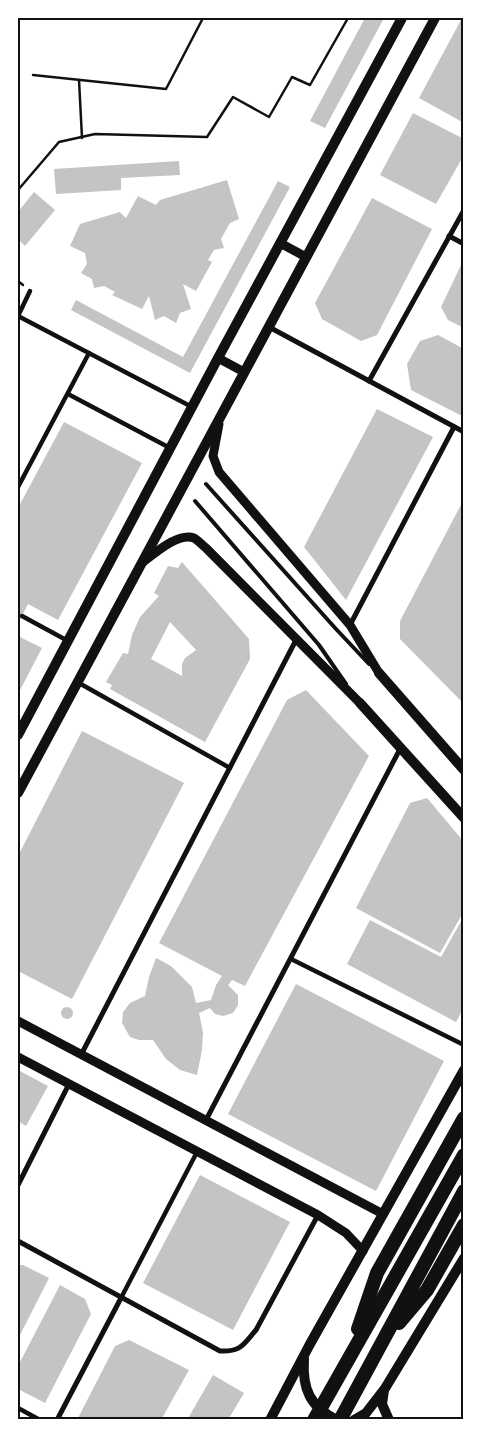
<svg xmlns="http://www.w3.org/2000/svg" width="481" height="1437" viewBox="0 0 481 1437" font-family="'Varela Round',sans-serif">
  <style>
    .building { fill: #c4c4c4; fill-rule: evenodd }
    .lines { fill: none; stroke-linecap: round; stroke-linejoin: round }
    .path { stroke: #111; stroke-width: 2.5 }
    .service { stroke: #111; stroke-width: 4 }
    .pedestrian { stroke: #111; stroke-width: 4.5 }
    .minor { stroke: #111; stroke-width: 5 }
    .tertiary { stroke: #111; stroke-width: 9 }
    .secondary { stroke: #111; stroke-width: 10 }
    .trunk { stroke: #111; stroke-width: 14 }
    .neatline { fill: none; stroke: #111; stroke-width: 2 }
  </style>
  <rect width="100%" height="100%" fill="#fff"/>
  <!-- building -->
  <g class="building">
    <path d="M365 18H384L325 128 310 121Z"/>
    <path d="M462 18H464V123L419 98Z"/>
    <path d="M413 113 464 139V155L436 204 380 175Z"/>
    <path d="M179 161 180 175 121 178V190L56 194 54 169Z"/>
    <path d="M227 180 239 219 230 223 221 239 224 248 214 250 208 260 212 262 196 291 183 284 191 309 180 313 176 323 164 316 155 320 149 296 142 309 112 295 115 292 104 286 94 288 92 279 81 273 87 264 85 253 70 246 80 224 120 212 126 218 138 196 156 205 160 200Z"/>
    <path d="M278 181 290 187 190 373 71 310 76 300 183 357Z"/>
    <path d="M34 192 55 210 25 246 18 239V212Z"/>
    <path d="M372 198 432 229 377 335 361 341 322 319 315 303Z"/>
    <path d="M461 265H464V328L448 320 441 307Z"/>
    <path d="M438 335 464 349V417L411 390 407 364 420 341Z"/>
    <path d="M377 409 433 437 346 600 304 547Z"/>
    <path d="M64 422 142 463 58 620 28 604 18 624V508Z"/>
    <path d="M464 499V704L400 639V621Z"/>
    <path d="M182 562 249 639 250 659 205 742 110 689 112 685 106 682 123 653 128 654 132 635 140 617 159 596 154 593 168 566 178 568ZM170 622 196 650 185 658 182 664V676L151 659Z"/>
    <path d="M18 636 42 648 18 694Z"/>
    <path d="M306 690 369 756 245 986 232 980 228 985 238 995V1005L233 1013 223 1016 215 1014 210 1008 199 1013 203 1032 202 1050 197 1075 180 1070 166 1059 153 1040H139L130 1037 122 1023 123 1012 130 1003 145 996 149 977 156 958 171 966 192 987 196 1003 211 1000 216 985 222 976 159 943 287 700Z"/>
    <path d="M82 731 184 783 72 999 18 971V856Z"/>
    <path d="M427 798 464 842V911L440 953 356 908 410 803Z"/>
    <path d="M464 916V1007L456 1022 347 964 370 920 441 957Z"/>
    <path d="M296 984 444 1061 376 1191 228 1114Z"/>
    <circle cx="67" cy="1013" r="6"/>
    <path d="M18 1070 48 1086 26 1126 18 1121Z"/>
    <path d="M200 1175 290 1222 233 1330 143 1283Z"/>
    <path d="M18 1265H23L49 1278 18 1339Z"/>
    <path d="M60 1285 85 1299 91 1314 45 1403 18 1389V1366Z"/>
    <path d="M129 1340 189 1370 161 1420H77L115 1346Z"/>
    <path d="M213 1375 244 1393 228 1420H187Z"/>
  </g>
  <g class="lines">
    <!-- path -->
    <g class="path">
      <path d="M33 75 166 89 203 18"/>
      <path d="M79 80 82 138"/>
      <path d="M18 190 59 142 95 134 207 137 233 97 269 117 292 77 310 85 348 18"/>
      <path d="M18 281 23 285"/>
    </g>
    <!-- service -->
    <g class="service">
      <path d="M206 484 336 629 369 664"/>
      <path d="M195 501 319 645 346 684"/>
    </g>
    <!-- pedestrian -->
    <g class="pedestrian">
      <path d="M18 316 192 407"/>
      <path d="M18 316 30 291"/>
      <path d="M68 394 170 448"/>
      <path d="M18 487 89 353"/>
      <path d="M22 616 68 641"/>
      <path d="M79 683 230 768"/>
      <path d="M291 959 464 1045"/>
      <path d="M121 1298 197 1152"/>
      <path d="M18 1408 40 1420"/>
    </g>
    <!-- minor -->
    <g class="minor">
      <path d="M449 236 464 244"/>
      <path d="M269 327 464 432"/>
      <path d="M369 381 464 210"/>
      <path d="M350 625 454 427"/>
      <path d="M82 1053 296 640"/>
      <path d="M206 1120 400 749"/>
      <path d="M18 1185 69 1084"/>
      <path d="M18 1241 220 1351C241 1352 243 1345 256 1330L318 1215"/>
      <path d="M57 1420 121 1298"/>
    </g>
    <!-- tertiary -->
    <g class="tertiary">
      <path d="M280 243 306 257"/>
      <path d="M218 358 244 372"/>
      <path d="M219 424 213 456 219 472 350 625 379 673"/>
      <path d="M142 563C154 554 178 532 194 538 198 540 202 545 206 548L360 703"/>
      <path d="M18 1021 383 1214"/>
      <path d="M18 1057 318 1215 346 1233 363 1251"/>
    </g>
    <!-- secondary -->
    <g class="secondary">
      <path d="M379 673 464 770"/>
      <path d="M360 703 464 818"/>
      <path d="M18 735 218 358 402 18"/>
      <path d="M18 793 435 18"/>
      <path d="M304 1359C302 1389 310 1407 337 1420"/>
      <path d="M270 1420 310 1344 464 1070"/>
      <path d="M354 1420 366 1413 383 1391"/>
      <path d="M389 1420 382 1404 384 1390 464 1258"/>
    </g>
    <!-- trunk -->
    <g class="trunk">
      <path d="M399 1323 427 1290 464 1225"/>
      <path d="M358 1329 377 1273 464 1118"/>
      <path d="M314 1420 464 1155"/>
      <path d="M340 1420 464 1191"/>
    </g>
  </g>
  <!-- border -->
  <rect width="481" height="1437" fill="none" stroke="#ffffff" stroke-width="38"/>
  <rect x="19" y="19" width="443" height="1399" class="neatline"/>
</svg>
